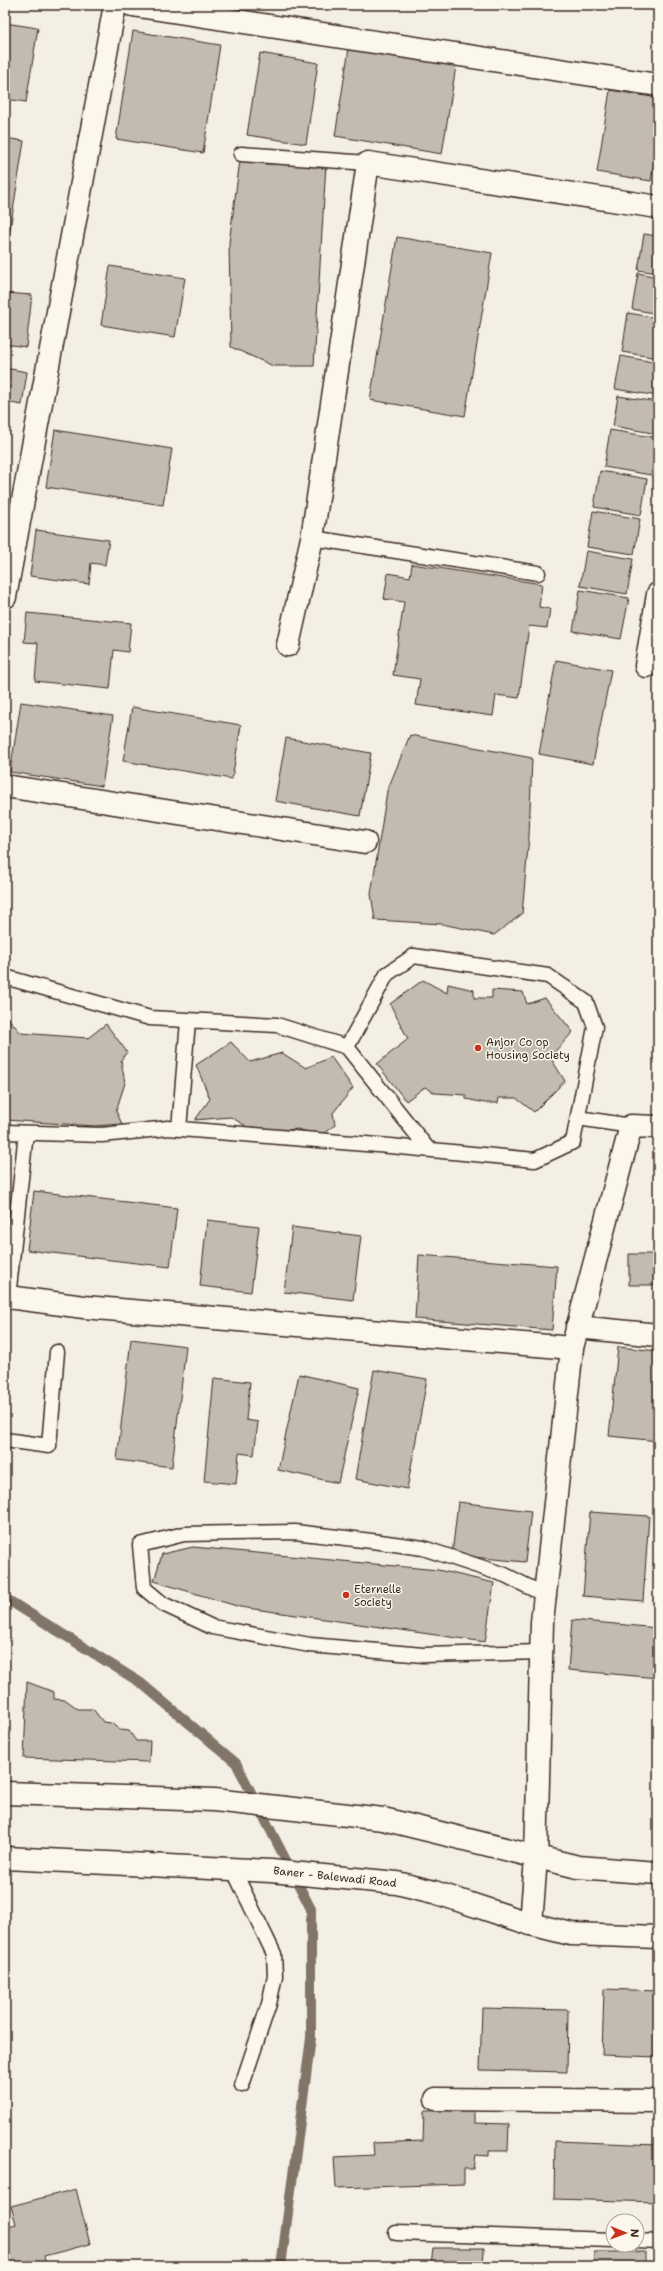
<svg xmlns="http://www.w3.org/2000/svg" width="663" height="2271" font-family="'Shantell Sans',sans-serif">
<rect width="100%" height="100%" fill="#f3efe4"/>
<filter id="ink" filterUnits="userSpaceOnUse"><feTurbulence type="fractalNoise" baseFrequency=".025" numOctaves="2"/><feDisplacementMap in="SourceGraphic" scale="8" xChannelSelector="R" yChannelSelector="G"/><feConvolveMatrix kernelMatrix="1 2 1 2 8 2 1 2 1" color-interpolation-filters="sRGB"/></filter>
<g filter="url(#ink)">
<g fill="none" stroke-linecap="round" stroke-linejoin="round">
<path stroke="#817468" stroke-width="10" d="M5 1598 141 1683 236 1763 311 1909V2038L281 2266"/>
</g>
<path fill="#c3bbb0" stroke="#3b2a1e" d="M5 23 38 28 26 102 5 99Z
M133 31 220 45 203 153 116 139Z
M349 48 456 66 442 154 335 136Z
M260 53 318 63 306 144 247 135Z
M610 90 658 98V140L651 181 597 172Z
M5 138 24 141 5 261Z
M240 160 266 164H326L314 366H273L231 347 229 243Z
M644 234 658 236V273L638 270Z
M397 237 492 253 465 416 370 400Z
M110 266 185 278 175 337 101 325Z
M638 273 658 277V314L632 309Z
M5 293 32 295 26 347 5 344Z
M628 313 658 318V358L622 352Z
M621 356 658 363V396L615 389Z
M5 368 27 372 22 405 5 402Z
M618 396 658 402V434L613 426Z
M55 430 172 449 163 505 46 487Z
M610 430 658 438 651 475 604 467Z
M600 471 647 479 641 515 594 507Z
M593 511 640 519 634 554 587 547Z
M36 530 109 540 105 565 91 563 89 584 30 576Z
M586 551 633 559 627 594 580 586Z
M412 564 542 584 539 607 550 609 547 628 529 626 519 698 496 695 493 716 416 705 420 679 393 675 404 602 384 599 388 573 410 577Z
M580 590 629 598 621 639 573 631Z
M27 613 131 623 128 652 114 650 110 689 35 681 38 643 24 642Z
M556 660 611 670 593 764 539 754Z
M21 702 113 716 102 786 10 772Z
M132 707 241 725 232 779 123 761Z
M410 735 532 758 529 836 522 914 494 935 442 924 375 920 371 894 387 791Z
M286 738 371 753 360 816 275 801Z
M423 980 447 993 448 984 474 990V998H492V990L523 992 527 1004 545 998 573 1032 550 1057 565 1081 534 1112 516 1098H499L498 1103H485L466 1099V1095L435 1093 425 1087 406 1101 377 1064 408 1039 390 1004Z
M5 1015 21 1033 88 1038 106 1024 127 1052 121 1060 125 1083 116 1111 122 1124 94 1126 5 1120Z
M231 1042 250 1062 282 1053 306 1068 331 1057 353 1088 333 1113 335 1125 320 1136 298 1129 275 1131 249 1128 231 1117 195 1120 210 1099 196 1065Z
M34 1191 177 1208 170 1267 27 1250Z
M207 1220 259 1226 251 1292 200 1286Z
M292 1227 361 1236 353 1300 284 1292Z
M629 1254H658V1285H629Z
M419 1255 557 1266 552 1330 415 1319Z
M131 1339 186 1346 172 1467 117 1460Z
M618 1347 658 1351V1441L609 1436Z
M374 1370 427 1379 407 1489 355 1479Z
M299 1374 359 1388 338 1483 278 1470Z
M214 1378 250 1382 246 1420 258 1422 254 1455 239 1453 236 1484 204 1481Z
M458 1502 531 1511 525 1562 452 1555Z
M590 1512 649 1516 643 1601 583 1596Z
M658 1513V1548L655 1542 654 1525Z
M193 1547 438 1570 494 1583 485 1642 240 1607 154 1581 162 1554Z
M572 1620 658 1628V1678L568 1670Z
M27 1682 54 1692V1699L66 1700 78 1709H93L103 1722 111 1723 120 1730 129 1731 136 1741H150L149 1762 24 1758Z
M604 1989 658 1991V2057L602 2055Z
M482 2008 568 2010 567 2072 480 2070Z
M474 2110V2123L509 2124 508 2151H489V2156L475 2155 473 2169H464V2184L336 2188 334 2157 374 2155 373 2143 423 2141 424 2111Z
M555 2141 658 2145V2202L554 2199Z
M76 2189 90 2244 44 2256 46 2266H5V2227L16 2224 11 2206Z
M433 2248H484L483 2266H431Z
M594 2252H645V2266H594Z"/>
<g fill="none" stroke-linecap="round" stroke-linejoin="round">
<defs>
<path id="service" d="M241 154 368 163
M312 538 538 573
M5 977 150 1018 277 1025 347 1047 387 974 414 956 548 976 586 1002 595 1027 573 1142 535 1160 390 1146 168 1128 102 1135 5 1132
M347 1047 428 1149
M578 1118 631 1126
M179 1129 188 1021
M5 1297H8L26 1133
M5 1440 49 1446 57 1352
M541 1652 423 1655 310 1645 212 1627 163 1604 144 1588 140 1545 184 1534 295 1532 380 1542 423 1548 505 1575 545 1595
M233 1869 274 1954 275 1976 269 2004 242 2085
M396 2233 613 2240
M637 2241 658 2242"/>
<path id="minor" d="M132 5 658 85
M5 597 115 5
M288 645 312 538 368 163 658 207
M646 666 658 594
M5 786 365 842
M8 1297 84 1307 572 1348
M577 1327 658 1335
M531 1924 536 1858 542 1622 572 1348 631 1126 658 1127
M436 2099 658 2101"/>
<path id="tertiary" d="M5 1793 214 1800 383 1819 578 1867 658 1873
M5 1858 271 1871 397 1883 434 1892 531 1924 571 1934 658 1937"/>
</defs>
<use href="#service" stroke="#3b2a1e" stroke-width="17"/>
<use href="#minor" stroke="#3b2a1e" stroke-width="25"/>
<use href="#tertiary" stroke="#3b2a1e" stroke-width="25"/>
<use href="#service" stroke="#fbf7ec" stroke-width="14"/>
<use href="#minor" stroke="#fbf7ec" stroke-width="22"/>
<use href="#tertiary" stroke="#fbf7ec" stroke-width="22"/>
</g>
</g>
<g fill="#c8321e" stroke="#fbf7ec" stroke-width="1.5">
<circle cx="478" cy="1048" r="4"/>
<circle cx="346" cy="1595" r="4"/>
</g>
<g text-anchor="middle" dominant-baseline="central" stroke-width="3" stroke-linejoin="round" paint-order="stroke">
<g font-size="11" fill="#3b2a1e" stroke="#fbf7ec" text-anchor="start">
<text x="486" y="1042">Anjor Co op<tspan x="486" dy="13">Housing Society</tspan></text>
<text x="354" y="1589">Eternelle<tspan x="354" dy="13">Society</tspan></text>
</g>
<g font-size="11" fill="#3b2a1e" stroke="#fbf7ec">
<text transform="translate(335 1877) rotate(6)">Baner - Balewadi Road</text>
</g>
</g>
<rect width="663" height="2271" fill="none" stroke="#fbf7ec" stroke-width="20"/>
<rect x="10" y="10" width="643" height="2251" fill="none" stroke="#3b2a1e" stroke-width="1.5" filter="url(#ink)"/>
<g transform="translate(625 2233) rotate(91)"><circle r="19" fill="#fbf7ec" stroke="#aea59a"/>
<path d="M0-3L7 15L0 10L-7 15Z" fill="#c8321e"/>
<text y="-6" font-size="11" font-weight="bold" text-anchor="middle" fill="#3b2a1e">N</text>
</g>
</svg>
